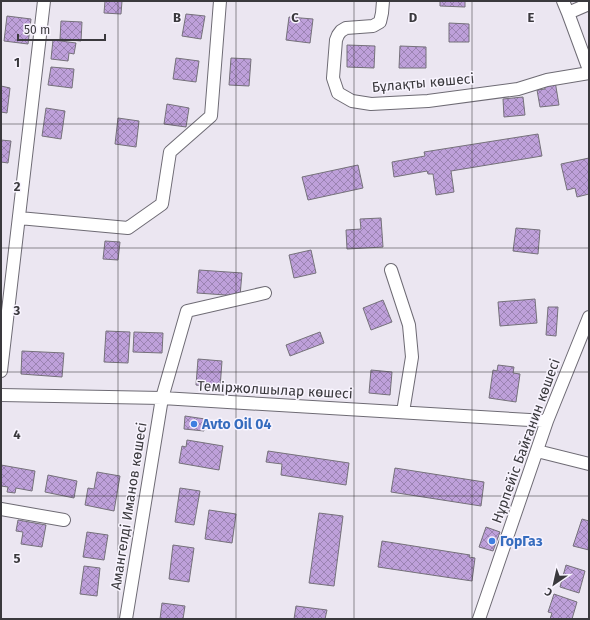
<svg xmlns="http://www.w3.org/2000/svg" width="590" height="620" font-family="'Fira Sans',sans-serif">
<defs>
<pattern id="building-cross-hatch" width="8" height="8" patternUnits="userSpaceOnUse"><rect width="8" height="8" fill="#bea0da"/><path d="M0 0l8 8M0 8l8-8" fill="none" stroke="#9b83b2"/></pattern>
</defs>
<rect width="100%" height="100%" fill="#ebe6f1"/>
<path fill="url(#building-cross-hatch)" stroke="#75717a" d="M105 1H122L121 14 104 13Z
M440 1H465V7L440 6Z
M186 14 205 16 201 39 182 36Z
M7 16 31 19 28 44 4 41Z
M289 17 313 19 310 43 286 40Z
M61 21 82 22 81 41 60 39Z
M449 23 469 24V42H449Z
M53 40 76 43 74 54 69 53 68 61 51 59Z
M347 45 375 46 374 68 347 67Z
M400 46 426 47V68H399Z
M176 58 199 61 196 82 173 79Z
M231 58 251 59 249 86 229 85Z
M51 67 74 69 72 88 48 85Z
M555 81 559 105 540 107 537 90 545 89 544 82Z
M1 86 10 88 7 113 1 112Z
M523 97 525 115 504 117 503 99Z
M167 104 189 108 186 127 164 124Z
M46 108 65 111 61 139 42 136Z
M118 118 139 121 136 147 115 144Z
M538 134 542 156 451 171 454 192 436 195 433 174H428L427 171 394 177 392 162 425 156 424 152Z
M1 140 11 141 8 163 1 162Z
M589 158V194L577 197 575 188 567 190 561 164Z
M358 165 363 188 308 200 302 177Z
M381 218 383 247 347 249 346 230 361 229 360 219Z
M516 228 540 230 538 254 513 251Z
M105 241 120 242 118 260 103 259Z
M311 250 316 273 294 278 289 255Z
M199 270 242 273 240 296 197 293Z
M535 299 537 323 500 326 498 302Z
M383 300 392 322 371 330 363 308Z
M548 307H558L556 336 546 335Z
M106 331 130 332 128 363 104 362Z
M134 332 163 333 162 353 133 352Z
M320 332 324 343 290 356 286 345Z
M22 351 64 353 62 377 21 374Z
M198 359 222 361 220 388 196 385Z
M498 365 514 367 513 373 520 374 516 402 489 398 493 370 497 371Z
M371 370 392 372 390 395 369 393Z
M185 416 205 419 204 431 184 429Z
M187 440 223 446 219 470 179 463 182 446 186 447Z
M268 451 349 463 346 485 281 475 282 464 266 462Z
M1 465 35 471 32 491 16 488 15 493 7 492 8 487 1 486Z
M395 468 484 482 481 506 391 492Z
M97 472 120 476 114 511 85 505 88 488 94 489Z
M48 475 77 481 74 498 45 492Z
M180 488 200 491 194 525 175 522Z
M209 510 236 514 232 543 205 539Z
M319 513 343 516 334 586 309 583Z
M582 519 589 521V550L573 546Z
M18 520 46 525 42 547 21 544 23 532 16 531Z
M486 527 500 532 493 551 479 547Z
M87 532 108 535 104 560 83 557Z
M382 541 470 555 469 557 475 558 472 581 378 567Z
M173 545 194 548 189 582 169 579Z
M566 565 585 571 579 593 560 587Z
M84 566 100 568 97 596 80 594Z
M554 594 577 602 572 619H550L552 613 548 612Z
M162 603 185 606 183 619H160Z
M296 606 327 610 325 619H294Z"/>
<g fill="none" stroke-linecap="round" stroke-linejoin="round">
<defs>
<path id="minor" d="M383 1 382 13 380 22 373 26 346 28 341 31 338 35 336 40 333 78 338 93 352 101 371 104 428 101 518 89 547 80 589 73
M563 1 568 13
M589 4 568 13 589 70
M19 218 128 228 162 204 170 152 211 116 220 1
M391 270 409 325 412 357 403 412
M1 371 44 1
M1 395 162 398 547 421
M537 451 589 464
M1 509 64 520
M126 619 162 398 187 311 265 293
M479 619 547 421 589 317"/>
</defs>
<use href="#minor" stroke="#6e6b74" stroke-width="14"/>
<use href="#minor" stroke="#fff" stroke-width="12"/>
</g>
<path fill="none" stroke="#3a393d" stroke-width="1" stroke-opacity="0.55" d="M118 1V619M236 1V619M354 1V619M472 1V619M1 124H589M1 248H589M1 372H589M1 496H589"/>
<g fill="#3f7fe0" stroke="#f8f4fe" stroke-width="1.5">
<circle cx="194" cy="424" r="4"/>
<circle cx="492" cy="541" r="4"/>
</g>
<g text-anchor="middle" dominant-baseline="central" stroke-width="3" stroke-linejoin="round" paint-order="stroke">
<g font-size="14" fill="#3a393d" stroke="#f8f4fe">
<text transform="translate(423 83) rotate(-5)">Бұлақты көшесі</text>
<text transform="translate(275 390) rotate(3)">Теміржолшылар көшесі</text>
<text transform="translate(526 441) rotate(-70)">Нұрпейіс Байғанин көшесі</text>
<text transform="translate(129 506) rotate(-81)">Амангелді Иманов көшесі</text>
</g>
<g font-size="14" font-weight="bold" fill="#366cbe" stroke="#f8f4fe" text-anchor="start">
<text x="202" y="424">Avto Oil 04</text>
<text x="500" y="541">ГорГаз</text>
</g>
</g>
<g font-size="13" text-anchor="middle" font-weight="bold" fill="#3a393d" stroke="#f8f4fe" stroke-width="3" stroke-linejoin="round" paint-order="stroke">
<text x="177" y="22">B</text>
<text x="295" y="22">C</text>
<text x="413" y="22">D</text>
<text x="531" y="22">E</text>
<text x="17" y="67">1</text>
<text x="17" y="191">2</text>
<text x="17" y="315">3</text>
<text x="17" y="439">4</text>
<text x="17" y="563">5</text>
</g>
<rect width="590" height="620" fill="none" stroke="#3a393d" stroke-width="4"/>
<g transform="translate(554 584) rotate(214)" stroke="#f8f4fe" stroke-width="3" paint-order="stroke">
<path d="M0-3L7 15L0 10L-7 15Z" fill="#3a393d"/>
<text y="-6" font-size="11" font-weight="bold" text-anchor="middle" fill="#3a393d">С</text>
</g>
<path d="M18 34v6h87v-6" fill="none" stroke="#3a393d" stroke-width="2"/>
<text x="24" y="34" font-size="12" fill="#3a393d" stroke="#f8f4fe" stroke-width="3" paint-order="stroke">50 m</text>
</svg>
